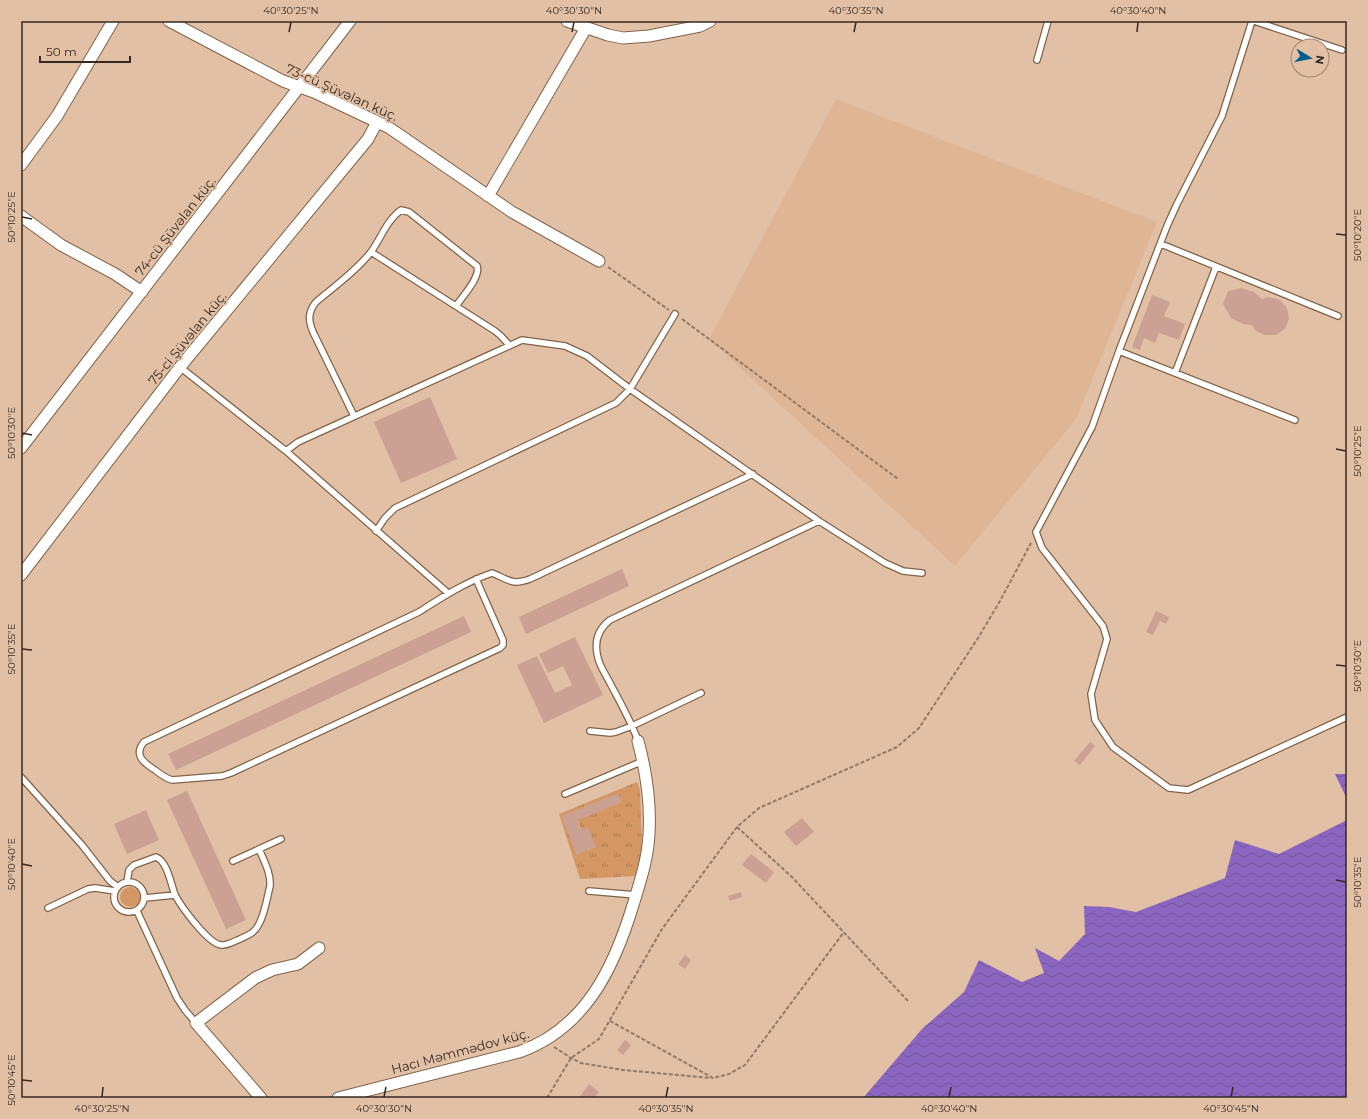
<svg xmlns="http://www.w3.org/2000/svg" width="1368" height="1119" font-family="Montserrat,sans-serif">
<defs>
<pattern id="park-tufts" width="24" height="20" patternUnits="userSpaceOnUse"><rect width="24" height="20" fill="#d49763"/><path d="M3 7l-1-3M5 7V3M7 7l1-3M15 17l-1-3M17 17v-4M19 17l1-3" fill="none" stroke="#ad7b51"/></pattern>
<pattern id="water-waves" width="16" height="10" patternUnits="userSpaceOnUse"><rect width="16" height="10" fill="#8b66c0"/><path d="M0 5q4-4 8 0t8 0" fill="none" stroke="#72549b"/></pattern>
</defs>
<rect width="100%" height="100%" fill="#e2c0a5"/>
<path fill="#deb696" d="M836 99 1157 222 1076 419 955 566 709 339Z"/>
<path fill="#d49763" d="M120 897a10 10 0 1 1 20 0a10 10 0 1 1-20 0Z"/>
<path fill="url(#park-tufts)" d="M637 782 640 790 642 850 635 876 580 879 559 814Z"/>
<path fill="url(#water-waves)" d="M1335 774H1347V799Z
M1347 820V1098H863L922 1029 964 992 979 960 1022 982 1044 973 1035 948 1059 961 1085 934 1084 906 1109 907 1136 912 1225 878 1235 840 1279 854Z"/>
<path fill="#caa192" d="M1241 288 1254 292 1262 299 1269 297 1280 300 1287 308 1289 319 1285 329 1276 335H1265L1256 331 1252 325 1243 324 1231 318 1223 304 1228 291Z
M1152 295 1170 302 1164 316 1185 324 1179 340 1159 333 1155 343 1144 338 1140 350 1132 347Z
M430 397 457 459 401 483 374 422Z
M622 569 629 586 526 634 519 617Z
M1156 611 1169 617 1166 624 1160 621 1153 635 1146 632Z
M464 616 471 632 176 770 168 754Z
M575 637 603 695 544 723 517 665 537 656 555 693 572 685 563 666 548 673 539 654Z
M1090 742 1095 746 1080 765 1074 761Z
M187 791 246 920 226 929 167 800Z
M618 793 622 802 578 820 582 830 588 827 596 847 577 855 561 816Z
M146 810 159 840 127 854 114 824Z
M802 818 814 832 796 846 784 832Z
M751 854 774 872 766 883 742 865Z
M741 892 742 897 730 901 728 896Z
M685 955 691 960 685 969 678 964Z
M625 1040 631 1045 623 1055 617 1050Z
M589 1084 599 1092 594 1098H579Z"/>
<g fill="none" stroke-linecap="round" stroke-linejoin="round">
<defs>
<path id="lane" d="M1252 21 1222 116 1177 204 1167 226 1119 351 1092 427 1036 532 1042 548 1103 626 1107 639 1091 694 1095 720 1113 747 1169 788 1188 790 1347 717
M1254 21 1342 50
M1037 60 1048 21
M1161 244 1338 316
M371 252 495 331 501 336 509 345
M1119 351 1295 420
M180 367 286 451 448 593
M1175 373 1216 267
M354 416 313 332C308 320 308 312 316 302 335 286 356 271 371 252 381 238 387 220 401 210L409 212 477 266C481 277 462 297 456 306
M286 451 298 442 522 340 565 346 587 356 630 389 819 521 885 563 903 571 922 573
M376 531 385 518 395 508 616 403 630 389 675 314
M476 579 503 640V645L500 648 231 773 222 776 172 780C165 778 160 774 155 770 144 763 133 755 144 742L419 612C442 597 466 582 492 573 508 579 511 586 530 579L753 474
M590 731 610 733 616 732 632 726 701 693
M638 741C631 721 620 702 610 683 606 675 600 667 598 658 594 643 597 630 610 620L819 521
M21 777 82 845 110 881 118 887
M565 794 643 761
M233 861 281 839
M114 897a15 15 0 1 1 30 0a15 15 0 1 1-30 0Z
M127 882 129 870 134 865 156 857C167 861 171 884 175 895
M589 891 636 895
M145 898 175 895C181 906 210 947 223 945 228 945 235 941 240 939 248 935 255 933 259 924 265 913 267 898 270 886 271 873 264 861 259 849
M48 908 88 889 95 888 115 891
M137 911 177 998 185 1010 196 1023"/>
<path id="street" d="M169 21 283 81 314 92 388 127 512 212 599 261
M567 21 608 35 623 38 649 36 700 26 710 21
M21 165 57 116 113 21
M488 196 586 28
M21 216 61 245 115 274 142 292
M21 448 350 21
M21 575 180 367 368 139 377 122
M261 1098 196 1023 255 978 272 970 298 964 319 948
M338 1098 519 1052C585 1029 614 968 633 905 640 882 648 858 649 834 651 803 646 771 638 741"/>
</defs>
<use href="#lane" stroke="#816349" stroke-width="8"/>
<use href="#street" stroke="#816349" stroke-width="13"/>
<path stroke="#937a67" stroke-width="2" stroke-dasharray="4 2" stroke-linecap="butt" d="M608 267 669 310
M682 319 898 479
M737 827 792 877 908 1001
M610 1021 713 1078 729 1074 745 1065 844 932
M554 1047 571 1058 581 1063 623 1070 711 1078
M547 1098 571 1058 599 1039 662 929 737 827 759 808 897 747 919 728 978 638 1000 601 1031 543"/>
<use href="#lane" stroke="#fff" stroke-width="5.5"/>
<use href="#street" stroke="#fff" stroke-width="11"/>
</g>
<path fill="none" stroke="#36291f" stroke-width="1.5" d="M289 32 291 22M572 32 574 22M854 32 856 22M1137 32 1138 22M22 217 32 219M1336 234 1346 235M22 433 32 435M1336 449 1346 451M22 649 32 650M1336 665 1346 666M22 864 32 866M1336 880 1346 882M22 1080 32 1081M102 1097 103 1087M384 1097 386 1087M666 1097 668 1087M949 1097 951 1087M1231 1097 1233 1087"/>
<g text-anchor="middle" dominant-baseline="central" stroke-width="4" stroke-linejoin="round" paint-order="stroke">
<g font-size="13" fill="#36291f" stroke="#e2c0a5">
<text transform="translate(342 92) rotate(24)">73-cü Şüvəlan küç.</text>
<text transform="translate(175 226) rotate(-52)">74-cü Şüvəlan küç.</text>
<text transform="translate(187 338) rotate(-51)">75-ci Şüvəlan küç.</text>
<text transform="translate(460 1051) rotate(-15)">Hacı Məmmədov küç.</text>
</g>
</g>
<rect width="1368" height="1119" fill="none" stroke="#e2c0a5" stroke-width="44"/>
<g transform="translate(1310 58) rotate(100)"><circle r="19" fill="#e2c0a5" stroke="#9d846f"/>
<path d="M0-3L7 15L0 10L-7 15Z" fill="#005d8e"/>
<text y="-6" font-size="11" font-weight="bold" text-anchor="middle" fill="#36291f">N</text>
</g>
<path d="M40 56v6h90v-6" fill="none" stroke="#36291f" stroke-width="2"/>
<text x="46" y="56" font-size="12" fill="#36291f" stroke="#e2c0a5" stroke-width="3" paint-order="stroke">50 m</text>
<rect x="22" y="22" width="1324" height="1075" fill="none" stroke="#36291f" stroke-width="1.5"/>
<g font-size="10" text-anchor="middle" fill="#36291f">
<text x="291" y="14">40°30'25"N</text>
<text x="574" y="14">40°30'30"N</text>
<text x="856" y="14">40°30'35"N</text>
<text x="1138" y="14">40°30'40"N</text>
<text transform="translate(11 217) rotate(-90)" y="4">50°10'25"E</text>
<text transform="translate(1357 235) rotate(-90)" y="4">50°10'20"E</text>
<text transform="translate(11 433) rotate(-90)" y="4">50°10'30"E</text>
<text transform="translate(1357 451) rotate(-90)" y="4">50°10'25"E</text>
<text transform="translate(11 649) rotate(-90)" y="4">50°10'35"E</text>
<text transform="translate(1357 666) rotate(-90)" y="4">50°10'30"E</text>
<text transform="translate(11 864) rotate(-90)" y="4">50°10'40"E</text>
<text transform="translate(1357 882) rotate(-90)" y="4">50°10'35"E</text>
<text transform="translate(11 1080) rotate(-90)" y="4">50°10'45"E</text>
<text x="102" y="1112">40°30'25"N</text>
<text x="384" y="1112">40°30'30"N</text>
<text x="666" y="1112">40°30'35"N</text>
<text x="949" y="1112">40°30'40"N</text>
<text x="1231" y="1112">40°30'45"N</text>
</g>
</svg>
